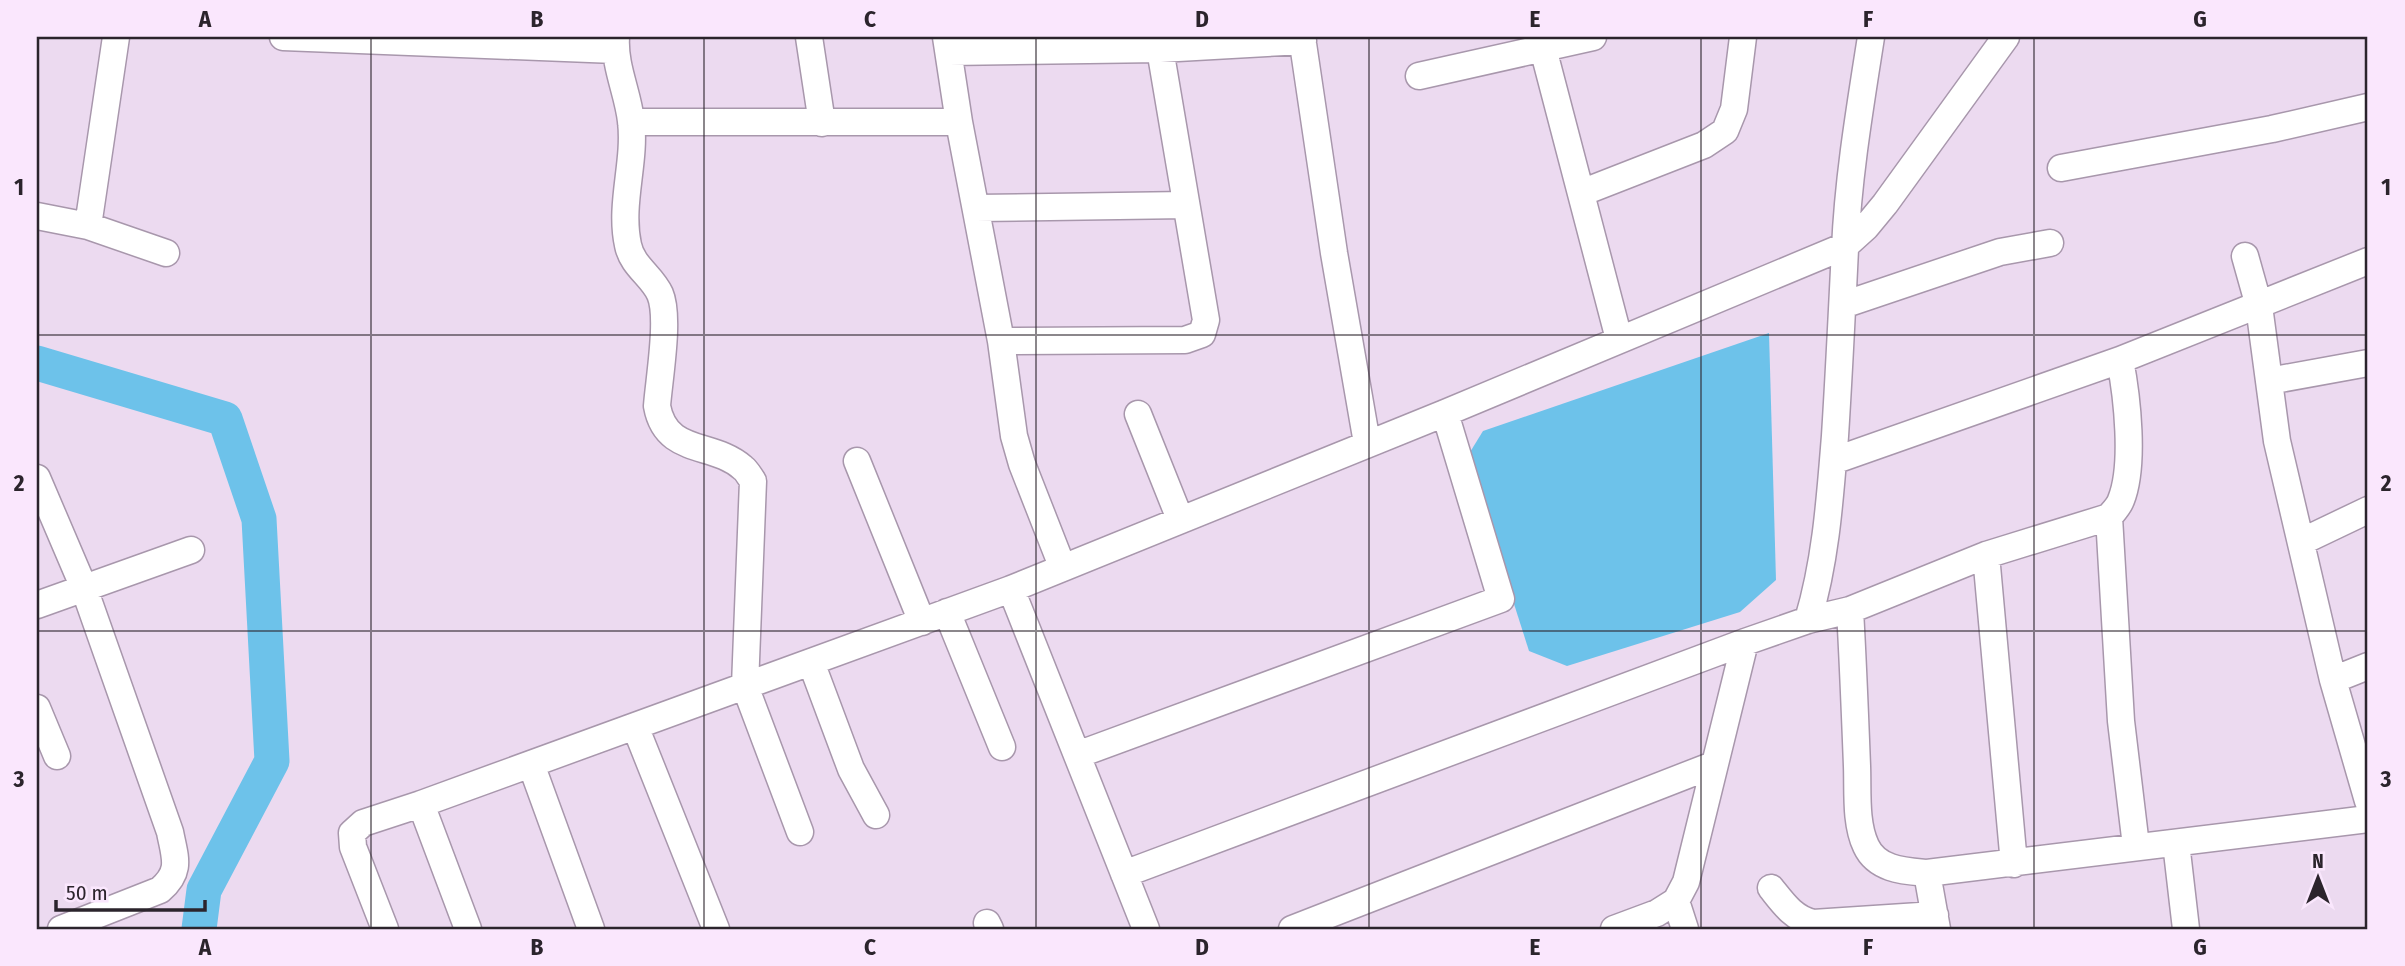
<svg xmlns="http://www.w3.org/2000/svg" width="2405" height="966" font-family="'Fira Sans Condensed',sans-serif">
<rect width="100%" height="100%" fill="#ecdaf0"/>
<path fill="#6dc2ea" d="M1769 333 1776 580 1740 612 1567 666 1529 651 1467 457 1483 431Z"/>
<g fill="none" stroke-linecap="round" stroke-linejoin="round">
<path stroke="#6dc2ea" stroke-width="35" d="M37 363 225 419 259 519 272 761 204 890 199 929"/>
<defs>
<path id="minor" d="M283 37 615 50
M616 37C614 66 628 93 631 121 636 162 619 204 628 245 632 266 652 276 660 294 670 317 659 379 657 406 666 456 713 441 743 468 747 471 750 477 753 481L745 686 800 832
M809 37 822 123
M946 37 959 122 1001 341 1014 436 1022 464 1062 566
M1302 37 1334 253 1367 443
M1540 37 1619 339
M949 52 1160 49 1303 41
M1419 76 1593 37
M631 122H959
M2061 168 2272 129 2368 107
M1581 193 1704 145 1725 131 1734 109 1743 37
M976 208 1186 205
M37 216 88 226 166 253
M88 226 116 37
M2245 256 2259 306 2277 441 2333 680 2368 801
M1843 305 2000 252 2050 243
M1001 341 1185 340 1202 334 1206 320 1160 49
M2269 381 2368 363
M1138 414 1180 519
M857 461 922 622
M1833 461 2120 360
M37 478 84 588 170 832C175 858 182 871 160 890L61 929
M2109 517 2121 721 2136 846
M2301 542 2368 510
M1986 555 2014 864
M37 605 191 550
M1850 610C1853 662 1855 714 1857 766 1858 791 1855 823 1866 846 1877 870 1905 871 1927 873
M947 612 1002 747
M1808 620C1826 560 1830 498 1835 436 1839 373 1842 311 1845 249 1848 178 1860 107 1871 37
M811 662 851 769 876 815
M2333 680 2368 666
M37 708 57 756
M635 726 716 929
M1077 755 1501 599 1445 413
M531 764 591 929
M421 804 468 929
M2176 843 2186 929
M1124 874 1745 642 1808 620 1850 610 1986 555 2109 517C2113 512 2119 506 2121 500 2135 465 2127 396 2120 360L2368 261
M1771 888C1783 903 1793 918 1813 923L1935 915
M1676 901 1685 929
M987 923 990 929
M385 929 353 847 352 833 363 823 421 804 1011 589
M1146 929 1011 589 1445 413 1845 246 1866 227 1885 204 2006 37
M1292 929 1713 765
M1614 929 1657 913 1676 901 1686 882 1745 642
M1937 929 1927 873 2368 819"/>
</defs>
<use href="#minor" stroke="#a897ac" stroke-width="29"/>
<use href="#minor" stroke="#fff" stroke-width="26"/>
</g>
<path fill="none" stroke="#2b242c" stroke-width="2" stroke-opacity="0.55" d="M371 37V929M704 37V929M1036 37V929M1369 37V929M1701 37V929M2034 37V929M37 335H2368M37 631H2368"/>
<rect width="2405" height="966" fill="none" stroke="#fae7fd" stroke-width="77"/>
<g transform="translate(2318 878)" stroke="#fae7fd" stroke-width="5" paint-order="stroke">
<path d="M0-5L12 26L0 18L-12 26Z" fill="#2b242c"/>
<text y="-10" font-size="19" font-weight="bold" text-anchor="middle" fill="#2b242c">N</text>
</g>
<path d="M56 900v10h149v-10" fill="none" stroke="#2b242c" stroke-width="3.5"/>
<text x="66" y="900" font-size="21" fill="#2b242c" stroke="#fae7fd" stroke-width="5" paint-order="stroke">50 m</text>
<rect x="38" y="38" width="2328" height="890" fill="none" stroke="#2b242c" stroke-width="2.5"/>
<g font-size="23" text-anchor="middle" font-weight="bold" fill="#2b242c">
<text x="205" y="27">A</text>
<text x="537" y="27">B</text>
<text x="870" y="27">C</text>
<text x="1202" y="27">D</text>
<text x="1535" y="27">E</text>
<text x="1868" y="27">F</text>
<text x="2200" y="27">G</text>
<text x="19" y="195">1</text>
<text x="2386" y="195">1</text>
<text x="19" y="491">2</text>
<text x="2386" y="491">2</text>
<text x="19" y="787">3</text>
<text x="2386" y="787">3</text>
<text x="205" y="955">A</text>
<text x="537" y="955">B</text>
<text x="870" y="955">C</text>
<text x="1202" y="955">D</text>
<text x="1535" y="955">E</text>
<text x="1868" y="955">F</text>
<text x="2200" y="955">G</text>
</g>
</svg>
